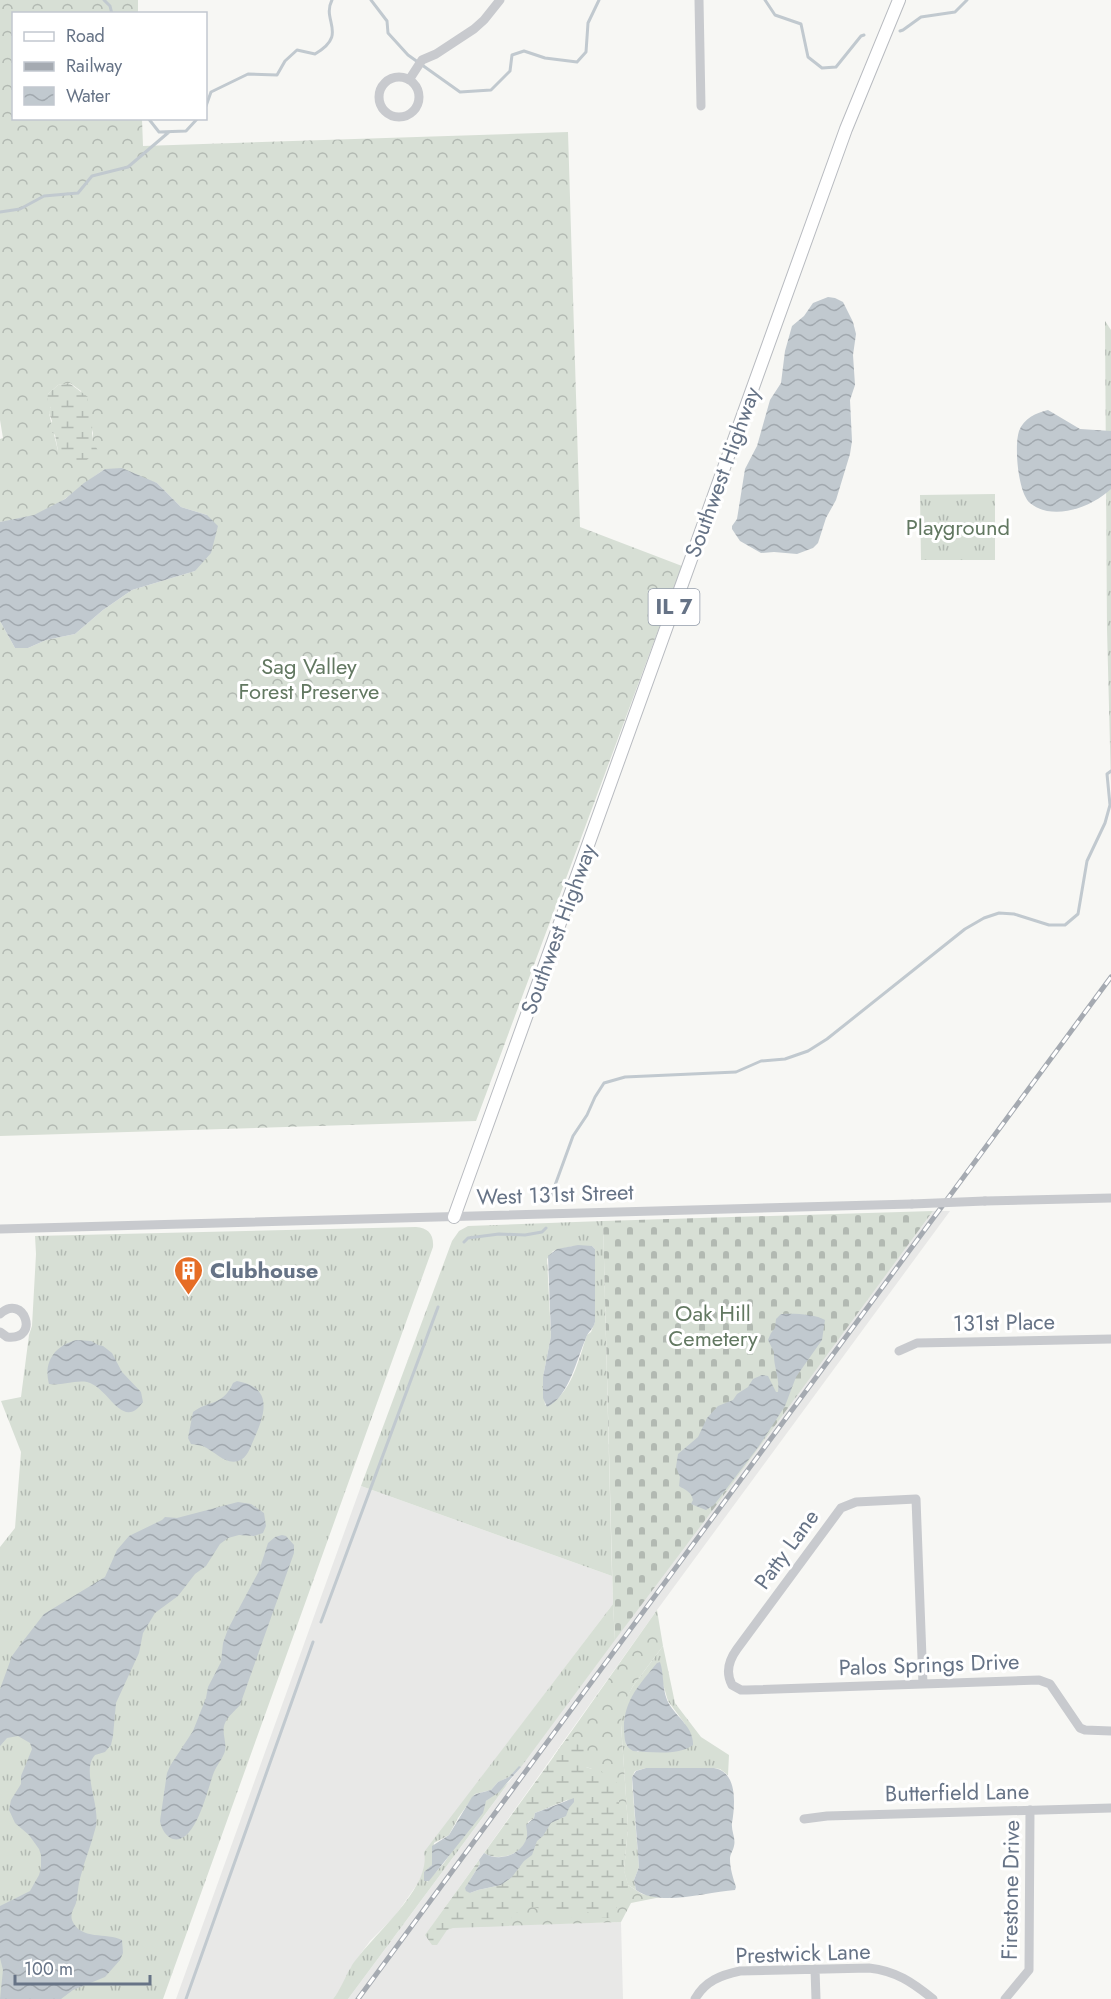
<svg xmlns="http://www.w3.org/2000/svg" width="1111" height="1999" font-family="Jost,sans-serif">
<defs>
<pattern id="grass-tufts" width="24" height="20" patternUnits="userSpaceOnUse" patternTransform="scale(1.5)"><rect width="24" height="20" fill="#d7dfd5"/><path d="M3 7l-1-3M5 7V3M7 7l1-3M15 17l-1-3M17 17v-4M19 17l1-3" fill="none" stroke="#b2b9b2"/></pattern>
<pattern id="forest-crowns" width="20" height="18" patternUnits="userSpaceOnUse" patternTransform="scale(1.5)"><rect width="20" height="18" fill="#d7dfd5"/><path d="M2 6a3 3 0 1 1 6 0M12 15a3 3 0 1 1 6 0" fill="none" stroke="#b2b9b2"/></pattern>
<pattern id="wetland-marsh" width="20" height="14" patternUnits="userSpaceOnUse" patternTransform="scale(1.5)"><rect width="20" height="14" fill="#d7dfd5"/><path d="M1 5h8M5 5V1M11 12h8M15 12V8" fill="none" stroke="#b2b9b2"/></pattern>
<pattern id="cemetery-stones" width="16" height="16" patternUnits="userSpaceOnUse" patternTransform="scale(1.5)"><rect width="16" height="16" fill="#d7dfd5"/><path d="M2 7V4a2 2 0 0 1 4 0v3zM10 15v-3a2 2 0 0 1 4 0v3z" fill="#b2b9b2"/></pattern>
<pattern id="water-waves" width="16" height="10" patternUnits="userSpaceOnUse" patternTransform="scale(1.5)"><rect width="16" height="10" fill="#c1c9cf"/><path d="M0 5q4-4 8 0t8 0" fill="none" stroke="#a1a8ae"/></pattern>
</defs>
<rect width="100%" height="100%" fill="#f7f7f4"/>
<path fill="#e8e8e7" d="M933 1211H950L657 1610 431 1927 621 1922 623 1999H348Z
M361 1486 612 1576 613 1604 425 1852 427 1863 418 1883 395 1916 370 1941 351 1967 342 1987 333 1999H176Z"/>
<path fill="url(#grass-tufts)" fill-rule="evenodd" d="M1105 321 1111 330V784L1107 629Z
M995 494V560H921L920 495Z
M603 1221 612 1576 361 1486 452 1241 459 1231 468 1226ZM573 1246H592L595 1249V1322L591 1332 587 1335C580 1355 574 1383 558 1398 555 1401 549 1403 545 1405L543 1377 551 1336 547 1259 553 1251Z
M416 1227C428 1228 434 1234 433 1247L163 1999H0V1547L15 1528 21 1452 1 1401 21 1397 29 1335 32 1326 36 1254 35 1236Z
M613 1604 615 1640 521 1767 518 1768 509 1777 498 1782 491 1790 475 1794 458 1818 449 1835 434 1843 432 1865C426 1872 423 1873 427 1882L444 1863 486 1801 509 1782 348 1999H333C341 1989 345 1977 351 1967 370 1937 432 1889 424 1852Z
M663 1646 675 1703 701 1737 729 1755 728 1775 720 1769 714 1768H646L635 1771 632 1777V1782L639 1867 634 1880 636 1890 628 1885 624 1871 628 1826 621 1724V1707L633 1686ZM663 1684 668 1701 685 1724 638 1752 626 1745 624 1722Z"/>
<path fill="url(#forest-crowns)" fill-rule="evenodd" d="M0 0H138V13L14 14V118L142 119 143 146 568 132 580 527 682 566 476 1121 0 1136V621L15 648H28L46 640 75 634 103 610 132 590 195 571 207 515 181 507 157 483 105 469C82 484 60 507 33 516 23 519 11 520 0 522V439L3 438 0 420ZM70 383 81 391 93 433 92 440 58 451 49 413 51 409 48 394 58 385Z
M657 1610 663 1646 633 1686 622 1707 621 1724 628 1826 624 1871 628 1885 642 1894 661 1897 631 1903 621 1922 468 1927 592 1769 554 1756Z"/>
<path fill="url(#wetland-marsh)" d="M69 383 88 397 86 406C96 416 90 431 93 442 94 445 97 448 98 451L78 467 58 451 55 435 49 429 52 421 49 413 51 408 47 402 48 394 58 385Z
M570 1734 576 1743 584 1748 586 1767 592 1769H599L609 1778 615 1780 619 1787V1809L628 1826 624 1860V1871L628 1885 627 1896C618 1903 616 1910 609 1918 597 1919 589 1911 577 1908L571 1918 562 1919 550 1911 524 1905 518 1912 512 1915 509 1926 453 1928 447 1930 437 1945H432L425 1935 479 1860 480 1864 467 1885 470 1893 478 1890 501 1885 520 1867 551 1822 569 1808 572 1798 535 1813 534 1818 528 1822C528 1828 529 1836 526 1841 518 1857 497 1861 484 1853Z"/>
<path fill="url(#cemetery-stones)" d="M933 1211 715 1507 615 1640 613 1604 603 1221Z"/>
<path fill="url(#water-waves)" d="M828 297 835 298 843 302 853 322 856 334 853 355 855 385 850 400 852 441 850 454 836 500 826 518 818 543 813 548 797 554 774 552 761 553 740 541 732 529V526L737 519 745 469 757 446 770 400 781 383 785 351 792 326 804 316 813 303Z
M1048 410 1080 429 1111 431V489C1092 507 1053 522 1030 503 1018 493 1014 446 1019 431 1024 418 1036 413 1048 410Z
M122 468 157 483 181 507 207 515 218 526 211 553 195 571 132 590 103 610 75 634 46 640 28 648H15L0 621V522L34 515 65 499 84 483 105 469Z
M578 1245 592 1246 595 1249V1322C593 1330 588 1331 586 1338 577 1358 569 1397 547 1407L543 1398V1377L551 1336 548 1256 557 1249Z
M781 1314C792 1313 816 1314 825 1320L822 1340 796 1377 785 1406 759 1446 714 1505 706 1510 691 1504 693 1500C691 1491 685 1490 679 1486L680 1477 676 1467 678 1454 698 1437 707 1418 718 1406 733 1400 737 1394 748 1387 753 1379 762 1375 768 1376 776 1392H778C780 1378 773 1366 774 1352L768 1340 771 1333 775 1328 776 1319Z
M77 1340 91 1341 98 1345 103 1346 112 1353 122 1372 141 1392 143 1402C122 1432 109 1387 87 1382 74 1380 61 1386 49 1384 43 1362 55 1345 77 1340Z
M237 1381C274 1388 265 1414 254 1439 251 1446 247 1459 238 1461 226 1465 215 1452 205 1447 201 1445 196 1445 191 1444L188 1438 193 1412C209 1400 223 1406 233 1383Z
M238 1502 251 1504 264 1513 266 1526 263 1533 254 1536 239 1535 228 1538 220 1544 206 1566 195 1574 178 1596 155 1613 143 1633 139 1653 116 1703 113 1736 111 1745 105 1752 95 1755C81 1770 100 1804 96 1826 92 1843 85 1859 81 1875 78 1884 78 1894 76 1903 74 1909 70 1913 72 1920 80 1941 107 1932 122 1940L123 1953 120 1960 105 1977 73 1990 61 1999H0L3 1970 0 1958V1906L30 1891 39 1875 41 1868V1855L39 1849 29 1835 15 1823 9 1810 11 1800 21 1784V1776L32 1749 30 1743 18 1736 7 1738 0 1746V1689L12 1656 20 1645 44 1614 105 1577 117 1550 129 1536 162 1520 165 1517 177 1518Z
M282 1535 286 1536 294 1545V1553L240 1705C235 1711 228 1716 225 1723 221 1732 227 1742 225 1751 223 1758 217 1765 214 1772 208 1787 196 1845 173 1839 166 1837 161 1828 160 1821L167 1773 170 1766 193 1731 206 1698 208 1687 221 1662 223 1643 228 1629 259 1571 268 1543 275 1537Z
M660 1662C664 1673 662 1687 667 1700 674 1716 694 1726 693 1745 679 1756 650 1752 633 1751 624 1746 625 1740 624 1730 623 1701 640 1684 657 1663Z
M519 1766 521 1767 499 1792 486 1801 483 1813 429 1881H424V1872L432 1865V1846L449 1835 472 1797 476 1794 491 1790 498 1782 509 1777Z
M646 1768H714C738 1772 735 1805 732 1823 731 1831 736 1838 734 1846 733 1851 730 1854 730 1859 730 1868 733 1878 736 1887L735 1890C707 1892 659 1907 636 1890L634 1880 639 1867 632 1777 636 1771Z
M574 1798V1802L569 1808 566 1816 551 1823 543 1836 537 1841 532 1855 524 1861 512 1877 501 1885 478 1890 470 1893 466 1891 465 1888 480 1864 479 1860 484 1853C498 1862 519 1856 526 1840 528 1835 527 1831 526 1825L534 1818 535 1813Z"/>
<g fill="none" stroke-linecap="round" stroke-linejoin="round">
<path stroke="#c1c9cf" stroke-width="3" d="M104 0 110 6 112 14
M371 0 387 21 388 33 408 55 460 92 491 90 510 71 512 55 524 51 545 58 577 62 586 52 588 23 599 0
M765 0 775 15 801 24 808 57 822 68 836 67 861 36 864 35
M900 31 903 30 921 17 955 12 967 0
M206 106 211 92 248 74 277 75 285 61 297 50 315 54C349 34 321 21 332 0
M148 118 159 132 186 131 198 118
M0 212 20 209 44 196 78 193 92 176 128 167 169 132
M550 1199 573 1136 587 1115 595 1097 604 1083 625 1077 736 1072 761 1061 785 1059 808 1051 827 1039 965 929 984 918 999 913 1014 914 1049 925H1065L1078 914 1087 861 1105 823 1110 805 1107 774 1111 771
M464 1242 468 1238 499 1234 525 1235 542 1232 546 1228
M321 1622 438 1307
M186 1999 313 1642"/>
<defs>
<path id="major" d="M454 1217 846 129 899 0"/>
</defs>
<use href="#major" stroke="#b8bbc0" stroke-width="14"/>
<path stroke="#c8cace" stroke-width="9" d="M699 0 701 106
M379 97a20 20 0 1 1 40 0a20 20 0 1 1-40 0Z
M409 80 422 60 436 54 474 29 484 20 500 0
M985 1201 1111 1198
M0 1229 912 1204
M0 1314C24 1292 41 1341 7 1337L0 1332
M899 1351 917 1343 1111 1339
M923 1684 916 1499 856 1502 841 1508 737 1649C729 1660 725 1672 732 1685L741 1690H747L1039 1680 1050 1684 1080 1728 1085 1730 1111 1731
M804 1819 827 1816 1111 1808
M815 1969 816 1999
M695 1999C705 1981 721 1975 740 1971L869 1968C896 1971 912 1982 933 1999
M1005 1999 1029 1970 1030 1810"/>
<use href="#major" stroke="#fff" stroke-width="12"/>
<defs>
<path id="rail" d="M358 1999 1111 977"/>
</defs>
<use href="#rail" stroke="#a5aab1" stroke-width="5"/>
<use href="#rail" stroke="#fff" stroke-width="3" stroke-dasharray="9" stroke-linecap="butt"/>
<path stroke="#c8cace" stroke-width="9" d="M912 1204 985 1201"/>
</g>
<defs>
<symbol id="building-pin" viewBox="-11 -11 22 30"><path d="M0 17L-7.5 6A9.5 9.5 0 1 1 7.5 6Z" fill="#e66d26" stroke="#fff"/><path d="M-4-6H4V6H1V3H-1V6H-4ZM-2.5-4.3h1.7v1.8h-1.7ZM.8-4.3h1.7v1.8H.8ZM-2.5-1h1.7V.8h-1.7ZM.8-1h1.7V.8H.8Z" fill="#fff"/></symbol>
</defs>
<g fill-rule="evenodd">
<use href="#building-pin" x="172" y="1254" width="33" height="45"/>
</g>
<g text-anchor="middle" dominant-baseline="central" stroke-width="6" stroke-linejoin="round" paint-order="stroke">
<rect fill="#fff" stroke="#949daa" stroke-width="1.5" x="648.5" y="589" width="51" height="36" rx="4.5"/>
<g font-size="21" font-weight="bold" fill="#667386">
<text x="674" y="607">IL 7</text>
</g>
<g font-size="22" fill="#667386" stroke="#fff">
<text transform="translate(722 472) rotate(-70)">Southwest Highway</text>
<text transform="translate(558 929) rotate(-70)">Southwest Highway</text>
<text transform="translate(555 1194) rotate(-2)">West 131st Street</text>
<text transform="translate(1004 1322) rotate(-1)">131st Place</text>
<text transform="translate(786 1549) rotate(-54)">Patty Lane</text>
<text transform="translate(929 1664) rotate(-2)">Palos Springs Drive</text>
<text transform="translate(957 1792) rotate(-1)">Butterfield Lane</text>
<text transform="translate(1010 1890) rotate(-89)">Firestone Drive</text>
<text transform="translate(803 1953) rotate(-2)">Prestwick Lane</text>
</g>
<g font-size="22" fill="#627861" stroke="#fff">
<text x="958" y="527">Playground</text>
<text x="309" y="666">Sag Valley<tspan x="309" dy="25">Forest Preserve</tspan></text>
<text x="713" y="1313">Oak Hill<tspan x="713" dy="25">Cemetery</tspan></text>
</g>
<g font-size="22" font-weight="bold" fill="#667386" stroke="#fff" text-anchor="start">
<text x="210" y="1270">Clubhouse</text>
</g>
</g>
<rect x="12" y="12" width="195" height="108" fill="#ffffff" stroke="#c2c7cf" stroke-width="1.5"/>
<rect x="24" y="32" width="30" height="9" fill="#ffffff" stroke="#c2c7cf" stroke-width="1.5"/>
<text x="66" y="42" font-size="18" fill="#667386">Road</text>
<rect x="24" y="62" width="30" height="9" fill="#a5aab1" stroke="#c2c7cf" stroke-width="1.5"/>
<text x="66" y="72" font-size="18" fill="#667386">Railway</text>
<rect x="24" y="87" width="30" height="18" fill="url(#water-waves)" stroke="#c2c7cf" stroke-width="1.5"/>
<text x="66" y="102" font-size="18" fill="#667386">Water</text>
<path d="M15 1975v9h135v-9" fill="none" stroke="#667386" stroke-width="3"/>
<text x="24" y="1975" font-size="18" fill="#667386" stroke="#ffffff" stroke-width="4.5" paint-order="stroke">100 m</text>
</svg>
